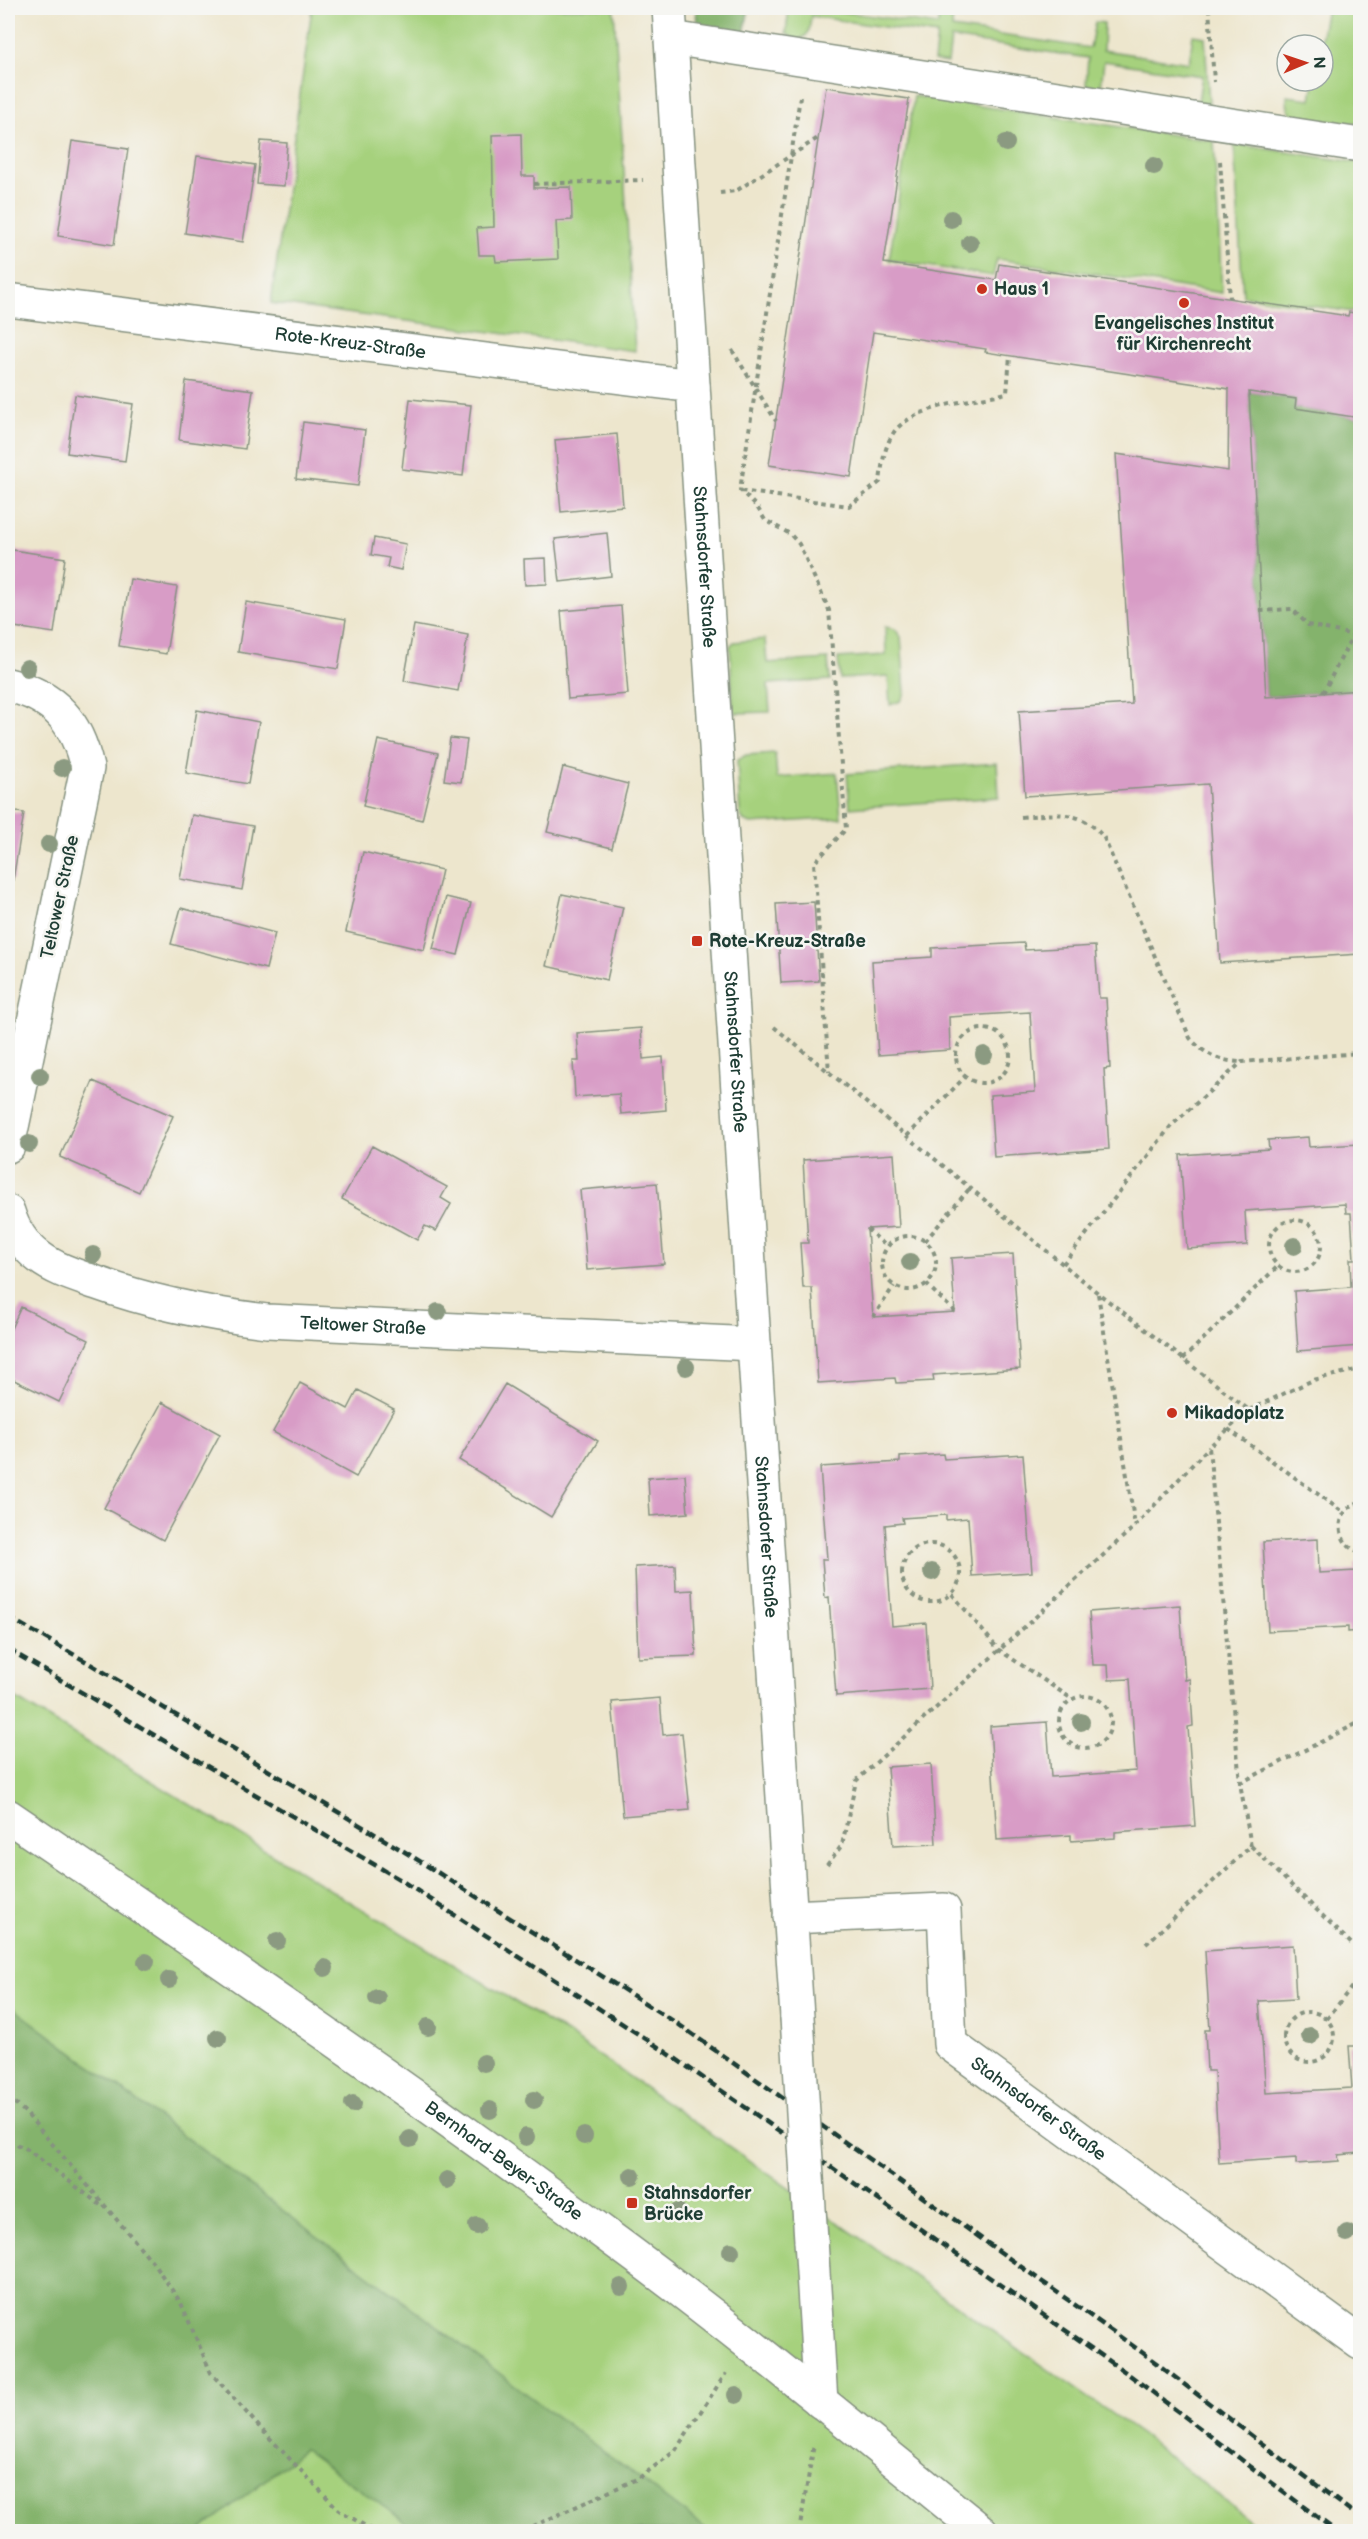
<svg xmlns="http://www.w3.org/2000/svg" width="1368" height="2539" font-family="'Balsamiq Sans',sans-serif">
<rect width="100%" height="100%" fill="#f6f6f2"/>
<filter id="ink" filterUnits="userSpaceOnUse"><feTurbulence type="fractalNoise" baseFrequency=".0167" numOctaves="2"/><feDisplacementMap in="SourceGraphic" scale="12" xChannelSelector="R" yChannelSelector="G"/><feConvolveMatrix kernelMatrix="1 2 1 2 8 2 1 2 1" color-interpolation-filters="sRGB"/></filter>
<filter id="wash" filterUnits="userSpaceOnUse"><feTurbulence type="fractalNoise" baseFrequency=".008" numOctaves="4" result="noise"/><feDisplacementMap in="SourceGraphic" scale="24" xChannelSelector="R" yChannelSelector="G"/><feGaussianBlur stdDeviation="1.35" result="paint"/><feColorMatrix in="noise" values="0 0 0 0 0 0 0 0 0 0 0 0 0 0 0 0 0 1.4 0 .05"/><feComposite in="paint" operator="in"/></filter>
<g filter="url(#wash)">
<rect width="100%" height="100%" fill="#ede6cd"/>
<path fill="#a6d17d" stroke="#628758" stroke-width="1.5" d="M312 8H614L635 351 271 303Z
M789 8H816L938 25 940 8H953L952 28 1090 48 1095 22 1104 23 1103 50 1189 63 1193 35 1205 37 1209 104 1198 102 1202 76 1104 61 1101 87 1086 85 1088 58 951 38 948 63 934 61 937 35 811 16C809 29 811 37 796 40L786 33Z
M1327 8H1360V124L1298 118C1287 112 1287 107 1287 96L1311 99 1314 81H1323V45H1320Z
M914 96 1214 141 1222 293 997 259 993 276 889 260Z
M1234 144 1360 163V313L1243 296Z
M885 627 895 629 901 637 905 693 901 701 890 705 888 676 840 679 838 658 886 655Z
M765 639 767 663 828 659 830 680 768 684 770 712 736 713 733 707 730 646 734 642Z
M775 753 777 778 837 773 841 818 751 824 744 821 740 814 737 760 746 755Z
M997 763 999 797 850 808 847 774Z
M8 1694 568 2034 1142 2435 1263 2531H8Z"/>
<path fill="#84b36c" stroke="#527850" stroke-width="1.5" d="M696 8H749L741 50 698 43Z
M1249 392 1296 399 1295 408 1360 418V690L1266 697Z
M8 2004 709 2531H418L304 2450 199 2531H8Z"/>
<g id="blocks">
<path fill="#d89cc6" d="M826 87 909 99 884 263 996 280 999 264 1348 316 1349 312 1360 314V418L1295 408 1296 399 1249 392 1266 697 1360 690V954L1220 963 1208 784 1025 796 1019 711 1132 704 1116 454 1228 471 1229 389 985 352 986 349 873 332 851 477 769 465Z
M521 134 522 176H534V188L571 187 572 220 556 221 558 259 496 262 495 255H479L477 228 494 227 492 135Z
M72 141 128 149 114 245 58 236Z
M261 141 287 143 284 186 257 184Z
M8 142 13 143 9 173H8Z
M197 156 255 165 243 242 185 233Z
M186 381 253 390 245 449 179 440Z
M75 395 133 404 125 461 67 453Z
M410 399 471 405 463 476 402 469Z
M303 422 365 430 358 486 296 479Z
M617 434 623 506 561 512 555 440Z
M607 533 611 576 560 582 555 539Z
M374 538 406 544 401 570 387 567 389 558 371 555Z
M13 550 65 558 54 633 8 626V584Z
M546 558 547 584 525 585 524 559Z
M130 579 177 587 166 654 119 646Z
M246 602 346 619 338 669 238 652Z
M621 606 628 694 568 699 561 611Z
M414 625 468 635 458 691 404 681Z
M197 710 259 722 248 784 186 773Z
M450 738 467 740 461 782 444 780Z
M378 740 438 753 422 820 363 806Z
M563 767 628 784 612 848 547 832Z
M8 811 24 813 13 880 8 879Z
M192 815 253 826 242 890 180 879Z
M363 852 442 870 424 950 346 932Z
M562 894 623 907 607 980 546 966Z
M446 897 471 903 458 955 433 949Z
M814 902 819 981 781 983 776 904Z
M181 908 275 933 266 969 171 944Z
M1024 943 1025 950 1095 946 1099 998H1106L1110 1068 1104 1069 1109 1149 994 1157 990 1095 1035 1092 1030 1012 949 1017 950 1050 878 1055 872 961 932 957V948Z
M641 1028 643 1059 663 1057 666 1110 621 1114 619 1094 575 1097 573 1061H579L577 1033Z
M93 1081 173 1116 139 1192 60 1157Z
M1308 1137 1309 1147 1360 1144V1346L1298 1351 1294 1291 1351 1287 1350 1259H1354L1351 1213H1346L1345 1204 1245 1211 1247 1245 1187 1249 1180 1155 1269 1149 1268 1140Z
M372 1146 447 1187 441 1198 451 1204 436 1231 425 1226 417 1240 342 1199Z
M894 1154 899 1227 867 1229 873 1317 955 1312 951 1258 1013 1254 1020 1369 933 1375 934 1381 896 1383 895 1378 818 1383 812 1288H803L800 1243H808L803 1160Z
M657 1183 664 1264 587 1270 580 1190Z
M21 1307 89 1340 59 1402 8 1377V1335Z
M300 1383 348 1409 358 1390 394 1409 356 1477 273 1432Z
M505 1384 598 1441 551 1517 459 1460Z
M162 1402 220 1434 163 1540 104 1508Z
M943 1454 944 1459 1023 1454 1032 1572 972 1576 968 1518 946 1520V1515L902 1518 903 1523 885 1525 892 1626 926 1623 930 1689 836 1696 829 1597 825 1598 822 1559H827L820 1467 900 1462V1457Z
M685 1475 688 1513 650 1516 648 1478Z
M1318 1539 1319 1573 1356 1571 1355 1564 1360 1563V1631L1348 1632V1627L1268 1631 1263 1542Z
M675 1565 676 1591 693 1590 696 1656 638 1658 635 1567Z
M1180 1605 1185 1680 1190 1679 1193 1726 1188 1727 1195 1826 1115 1832V1838L1071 1841V1835L997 1840 990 1726 1047 1722 1051 1777 1136 1771 1130 1679 1109 1680 1108 1665H1093L1089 1612Z
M660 1698 663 1735 682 1733 690 1810 623 1816 612 1702Z
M931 1764 936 1844 893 1846 887 1767Z
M1293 1945 1296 1999 1259 2001 1266 2093 1352 2088 1349 2046H1360V2153L1338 2155 1339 2161 1296 2164V2158L1219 2163 1214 2071H1207L1205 2030H1210L1205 1951Z"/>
</g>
</g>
<g filter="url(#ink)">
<use href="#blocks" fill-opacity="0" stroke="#869280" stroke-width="1.5"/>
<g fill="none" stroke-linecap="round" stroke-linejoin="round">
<defs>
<g id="minor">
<path id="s1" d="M669 8 797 2017"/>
<path d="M671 38 1360 145"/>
<path id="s2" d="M8 300 693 386"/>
<path d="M8 685C55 696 77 722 87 768L8 1146"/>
<path id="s3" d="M8 1212C13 1229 24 1246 39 1257 56 1270 77 1276 97 1283 152 1303 209 1314 267 1321L754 1344"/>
<path id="s4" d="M8 1816C209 1952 410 2090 605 2234 734 2328 857 2431 982 2532"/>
<path id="s5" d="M790 1917 944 1910 950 2044 1360 2343"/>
<path d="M811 2240 821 2402"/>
</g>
</defs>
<use href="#minor" stroke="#869280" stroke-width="36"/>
<path stroke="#869280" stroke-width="4" stroke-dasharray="4.5 4.5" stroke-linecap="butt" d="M1209 8 1214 82
M800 97 740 490 757 507 765 520 790 534 799 544 829 610 846 829 814 863 829 1072
M1220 161 1230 298
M534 184 643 180
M720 193 736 191 818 138
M732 350 776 421
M741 491 849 506 880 482C882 465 884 447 894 432 914 405 976 400 1007 393L1010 356
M1260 611 1292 609 1308 625 1353 635
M1323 693 1353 635 1360 637
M1021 817C1055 814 1081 808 1104 838L1190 1038C1205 1055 1219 1061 1241 1062
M774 1027 1098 1293 1249 1410 1209 1447 1240 1783
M956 1056a27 27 0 1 1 54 0a27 27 0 1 1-54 0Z
M907 1136 965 1077
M1269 1246a26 26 0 1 1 52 0a26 26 0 1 1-52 0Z
M867 1229 887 1247
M882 1263a27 27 0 1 1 54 0a27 27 0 1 1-54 0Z
M925 1241 970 1188
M1063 1264 1171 1126 1242 1062 1360 1053
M926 1284 955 1312
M1098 1294 1135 1526
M873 1317 894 1286
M1183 1359 1278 1266
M1249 1410 1313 1380 1360 1369
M1228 1429 1344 1513
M1360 1502C1333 1510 1335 1544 1360 1553
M902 1573a29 29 0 1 1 58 0a29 29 0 1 1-58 0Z
M952 1594 999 1650 1072 1699
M1059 1722a26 26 0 1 1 52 0a26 26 0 1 1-52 0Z
M1251 1846 1360 1952
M827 1865 842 1845 856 1781 1135 1526 1209 1447
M1146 1944 1251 1846 1240 1783 1360 1722
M1284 2037a25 25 0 1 1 50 0a25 25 0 1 1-50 0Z
M1327 2019 1360 1976
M8 2097 25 2112 152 2261 181 2303 211 2373 263 2431 339 2510 375 2532
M8 2142 24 2147 103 2207
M516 2532 527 2529 639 2478 675 2451 726 2373
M799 2532 814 2444"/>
<use href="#minor" stroke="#fff" stroke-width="33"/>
<path stroke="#1f3d34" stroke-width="4.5" stroke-dasharray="9 4.5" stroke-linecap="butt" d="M8 1617 87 1662 410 1855 678 2024 1143 2353 1360 2518
M8 1649 399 1879 666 2052 1131 2376 1337 2532"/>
<defs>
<path id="minor-bridge" d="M797 2017 811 2240"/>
</defs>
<use href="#minor-bridge" stroke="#869280" stroke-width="36" stroke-linecap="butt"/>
<use href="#minor-bridge" stroke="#fff" stroke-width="33"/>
</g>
<g fill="#8b9a81">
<circle cx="1006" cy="143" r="9"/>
<circle cx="1154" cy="166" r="9"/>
<circle cx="951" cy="219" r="9"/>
<circle cx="970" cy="243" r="9"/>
<circle cx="27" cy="668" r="9"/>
<circle cx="62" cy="768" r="9"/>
<circle cx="49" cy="844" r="9"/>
<circle cx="984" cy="1055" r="9"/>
<circle cx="40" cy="1076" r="9"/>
<circle cx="29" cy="1144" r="9"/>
<circle cx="1294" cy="1246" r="9"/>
<circle cx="93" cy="1255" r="9"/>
<circle cx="910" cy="1262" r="9"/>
<circle cx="438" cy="1312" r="9"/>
<circle cx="686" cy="1367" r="9"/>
<circle cx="932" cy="1572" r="9"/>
<circle cx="1081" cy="1722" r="9"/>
<circle cx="277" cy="1941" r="9"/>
<circle cx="146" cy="1962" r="9"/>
<circle cx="325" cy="1968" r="9"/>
<circle cx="169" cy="1980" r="9"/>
<circle cx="377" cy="1998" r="9"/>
<circle cx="428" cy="2027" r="9"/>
<circle cx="1310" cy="2036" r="9"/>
<circle cx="218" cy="2038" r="9"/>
<circle cx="484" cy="2063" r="9"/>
<circle cx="534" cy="2100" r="9"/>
<circle cx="353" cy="2104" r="9"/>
<circle cx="490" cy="2110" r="9"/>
<circle cx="584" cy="2136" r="9"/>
<circle cx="526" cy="2137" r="9"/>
<circle cx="410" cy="2139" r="9"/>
<circle cx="632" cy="2176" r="9"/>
<circle cx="447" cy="2180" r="9"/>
<circle cx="678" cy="2212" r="9"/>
<circle cx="477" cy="2226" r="9"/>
<circle cx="1347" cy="2233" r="9"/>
<circle cx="731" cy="2251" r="9"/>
<circle cx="621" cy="2287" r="9"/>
<circle cx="736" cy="2395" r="9"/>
</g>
</g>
<g fill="#c8321e" stroke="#f6f6f2" stroke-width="2">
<circle cx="982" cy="289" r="6"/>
<circle cx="1184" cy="303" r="6"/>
<rect x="691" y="935" width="12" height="12" rx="3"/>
<circle cx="1172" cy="1413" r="6"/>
<rect x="626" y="2197" width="12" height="12" rx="3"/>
</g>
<g text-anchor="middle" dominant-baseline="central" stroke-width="5" stroke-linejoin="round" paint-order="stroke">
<g font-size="18" font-weight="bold" fill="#1f3d34" stroke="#f6f6f2" text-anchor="start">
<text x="994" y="289">Haus 1</text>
<text x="1184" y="323" text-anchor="middle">Evangelisches Institut<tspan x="1184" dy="21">für Kirchenrecht</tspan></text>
<text x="709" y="941">Rote-Kreuz-Straße</text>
<text x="1184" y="1413">Mikadoplatz</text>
<text x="644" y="2193">Stahnsdorfer<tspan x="644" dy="21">Brücke</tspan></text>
</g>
<g font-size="18" fill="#1f3d34" stroke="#f6f6f2">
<text stroke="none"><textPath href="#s2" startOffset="345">Rote-Kreuz-Straße</textPath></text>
<text stroke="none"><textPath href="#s1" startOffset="560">Stahnsdorfer Straße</textPath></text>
<text transform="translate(60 897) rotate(-78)">Teltower Straße</text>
<text stroke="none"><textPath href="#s1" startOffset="1046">Stahnsdorfer Straße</textPath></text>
<text stroke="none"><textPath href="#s3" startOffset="390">Teltower Straße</textPath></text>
<text stroke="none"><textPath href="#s1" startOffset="1532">Stahnsdorfer Straße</textPath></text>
<text stroke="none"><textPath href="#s5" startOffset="398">Stahnsdorfer Straße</textPath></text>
<text stroke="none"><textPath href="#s4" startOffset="604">Bernhard-Beyer-Straße</textPath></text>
</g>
</g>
<rect width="1368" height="2539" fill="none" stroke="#f6f6f2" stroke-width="30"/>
<g transform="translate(1305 63) rotate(88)"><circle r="28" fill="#f6f6f2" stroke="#a0aca6" stroke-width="1.5"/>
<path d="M0-4.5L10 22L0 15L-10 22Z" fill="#c8321e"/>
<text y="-9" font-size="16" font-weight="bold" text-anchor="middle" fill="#1f3d34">N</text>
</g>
</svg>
